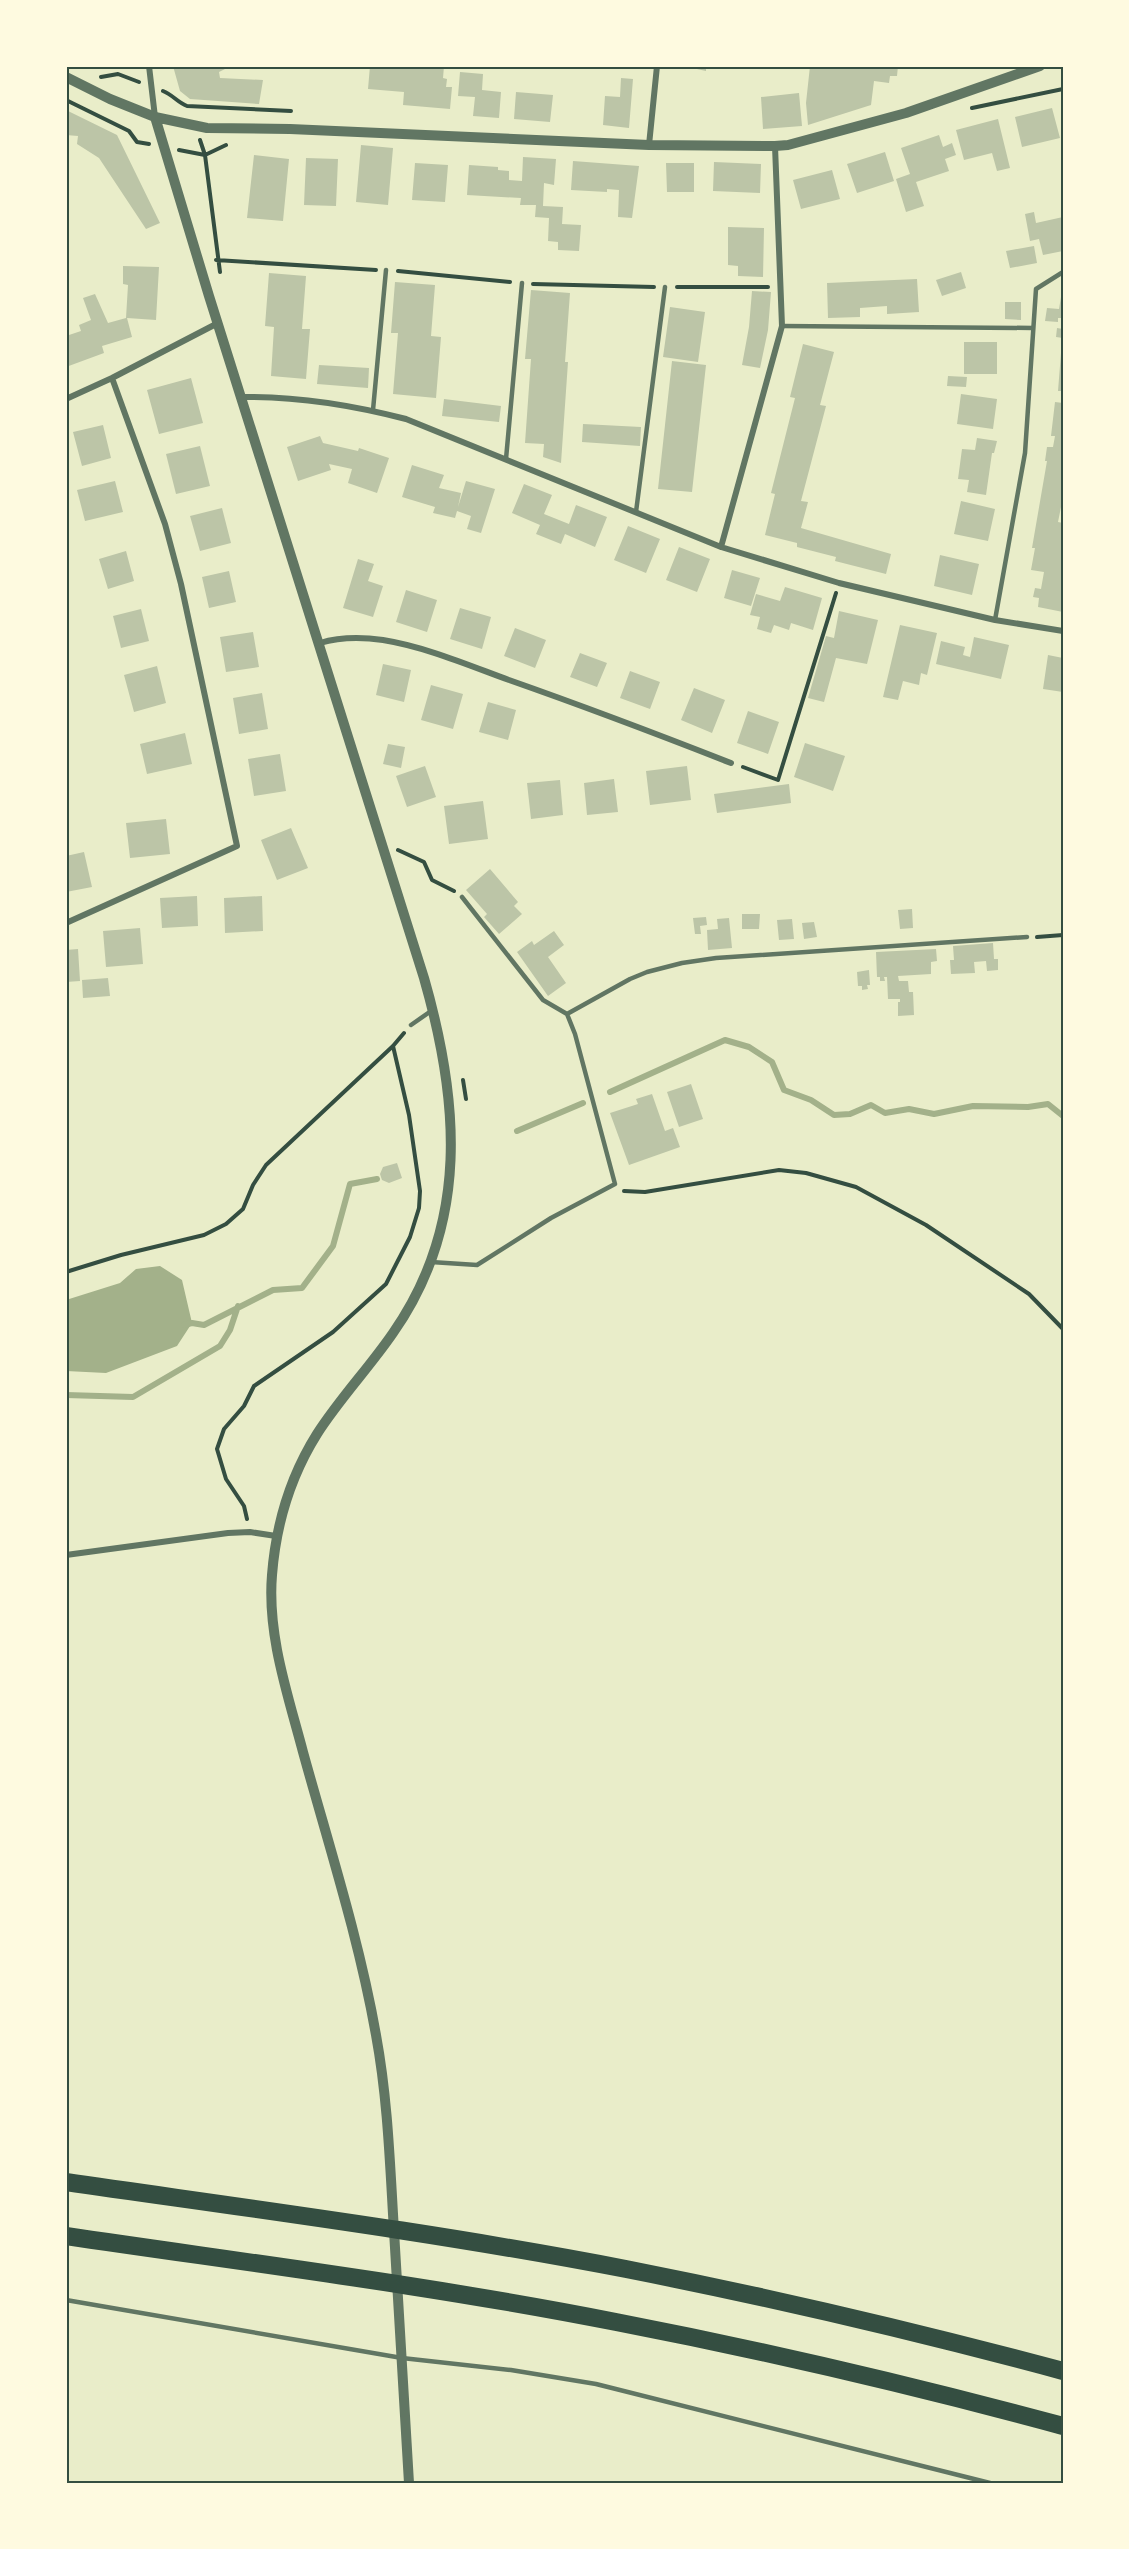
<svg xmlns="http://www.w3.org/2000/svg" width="1129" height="2549" font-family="'IBM Plex Sans',sans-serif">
<rect width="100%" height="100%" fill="#e9edc9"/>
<path fill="#a3b18a" d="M160 1266 182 1280 192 1323 177 1346 106 1373 66 1371V1300L120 1283 136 1269Z"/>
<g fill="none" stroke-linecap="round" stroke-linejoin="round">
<path stroke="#a3b18a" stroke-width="6" d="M610 1092 725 1040 749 1047 772 1062 784 1090 811 1100 834 1115 850 1114 871 1105 885 1113 909 1109 934 1114 973 1106 1028 1107 1048 1104 1063 1116
M517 1131 583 1103
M184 1325 192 1323 204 1325 273 1290 302 1288 333 1246 350 1184 377 1179
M66 1395 133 1397 220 1346 230 1330 238 1306"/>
</g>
<path fill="#bcc5a7" d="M173 66H223L225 69 219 72 220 78 263 80 259 104 190 99 180 91Z
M370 66H444L443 78 447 79 446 87H452L450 109 403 105 404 92 368 89Z
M683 66H706V71Z
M810 66H898L897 76H890L889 83 874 81 871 105 808 125 806 103Z
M460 72 483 74 482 90 501 92 499 118 473 116 475 97 458 96Z
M621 78 633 79 629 128 603 125 605 96 620 97Z
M516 92 553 95 550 122 514 119Z
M799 93 802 126 763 129 761 97Z
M1052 108 1060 138 1022 147 1015 117Z
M66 110 117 135 160 223 146 229 99 158 77 144 78 136 66 135Z
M998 119 1010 168 997 171 992 153 964 160 956 130Z
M939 135 943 147 952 143 956 155 945 159 949 171 916 182 924 206 906 212 896 179 910 174 901 148Z
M361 145 393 148 388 205 356 202Z
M885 152 894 181 857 193 847 164Z
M254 155 289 159 283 221 247 218Z
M523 157 556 159 554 185 544 183 543 206 563 207 562 224 581 225 579 251 558 250V242L548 241 549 218 535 217 536 205H520L521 198 467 195 469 165 498 167V170L509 171V180L522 181Z
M306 158 338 159 336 206 304 205Z
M573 161 639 166 632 218 618 217 619 190 607 189V192L571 190Z
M714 162 761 164 760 193 713 191Z
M415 163 448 165 445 202 412 200Z
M666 163H694V192H667Z
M832 170 840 199 801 209 793 180Z
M1034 212 1036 223 1063 217V251L1043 255 1039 239 1030 241 1025 214Z
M728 227 764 228 763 277 738 276V266L728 265Z
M1034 246 1037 263 1010 268 1006 251Z
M123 266 159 267 156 320 127 318 132 337 102 346 104 353 66 367V336L81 331 79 325 91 320 83 298 95 294 108 323 126 318 128 285 123 284Z
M961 272 966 288 942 296 936 280Z
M269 273 306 276 302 329H310L306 379 271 376 274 327 265 326Z
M917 279 919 312 887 314V306L860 308V317L828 318 827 283Z
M395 282 435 285 431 336 441 337 436 398 393 394 398 333H391Z
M531 290 570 293 565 362H568L561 463 543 457 544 444 525 443 531 359H525Z
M752 291 771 292 768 330 760 368 742 365 749 327Z
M1061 297 1063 298V318H1058V322L1045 321 1047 308 1059 309Z
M1005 302H1021V320L1005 319Z
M670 307 705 312 698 362 663 357Z
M1057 328 1063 329V338L1056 337Z
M964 342H997V374H964Z
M803 344 834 352 820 405 826 406 801 501 808 502 801 528 891 554 886 574 835 561 836 557 797 547V543L765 535 775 494 771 493 795 398 790 397Z
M1061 353H1063V391H1058Z
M672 361 706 365 692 492 658 489Z
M319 365 369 368 368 388 317 384Z
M948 376 967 377 966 387 947 386Z
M191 378 203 423 159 434 147 390Z
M961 394 997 399 993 429 957 424Z
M444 399 501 406 499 422 442 416Z
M1055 402 1063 403V508L1061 507 1058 522 1063 523 1061 553H1063V612L1038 607 1039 598 1033 597 1035 588 1041 589 1044 572 1031 570 1035 548H1032L1047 461H1045L1047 447H1053L1055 436H1051Z
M583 424 641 427 640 446 582 442Z
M103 425 111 458 82 466 73 432Z
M320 436 323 443 358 451 359 448 389 458 377 493 348 483 352 469 329 464 331 470 298 481 287 447Z
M977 438 997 441 994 453H992L986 495 967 492 969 480 958 479 962 449 975 450Z
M200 446 210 486 176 494 166 454Z
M412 465 444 475 439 488 461 493 458 507 466 481 495 489 481 533 467 529 471 516 457 511 455 518 433 513 435 507 402 497Z
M115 481 123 512 85 521 77 490Z
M524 484 552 495 544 514 569 524 576 505 607 517 595 547 565 534 561 544 536 534 540 525 512 513Z
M961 501 995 509 988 541 954 534Z
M222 508 231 543 200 551 190 516Z
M628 526 660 539 646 573 614 560Z
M679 547 710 559 697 592 666 580Z
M126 551 134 581 108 589 99 559Z
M940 555 979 564 972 595 934 586Z
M358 559 374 564 368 581 383 586 373 617 343 608Z
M732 570 760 578 751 606 724 598Z
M229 571 236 602 209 608 202 577Z
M785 587 822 598 813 630 791 623 789 630 774 625 771 633 757 629 760 617 750 615 756 594 780 601Z
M406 590 437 600 427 632 396 622Z
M460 608 491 617 482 649 450 639Z
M141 609 149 641 121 648 113 616Z
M839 611 878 620 867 664 836 658 824 702 808 698 826 636 834 638Z
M900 625 937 633 927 675 921 673 919 685 903 681 898 700 883 697Z
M515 628 546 640 535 668 504 656Z
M253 632 259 667 226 672 220 637Z
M974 637 1009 645 1001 679 936 664 941 641 965 647 963 655 970 657Z
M580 653 607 663 597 687 570 677Z
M1048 655 1063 658V692L1043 689Z
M383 664 411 670 404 702 376 695Z
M157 666 166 703 134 712 124 675Z
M630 671 660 682 650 709 620 698Z
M431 685 463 694 453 729 421 720Z
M694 688 725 700 712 733 681 720Z
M262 693 268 729 239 734 233 698Z
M488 702 516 710 508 740 479 732Z
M748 711 779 722 768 754 737 743Z
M185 733 192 764 147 774 140 744Z
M805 743 845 756 833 791 794 777Z
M388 744 405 747 401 768 383 764Z
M280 754 286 791 254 796 248 759Z
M425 766 436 797 407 807 396 776Z
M687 766 691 800 650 805 646 771Z
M614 779 618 812 587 815 584 783Z
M560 780 563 815 531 819 527 783Z
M789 784 791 803 717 813 714 794Z
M483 801 488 839 449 844 444 806Z
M166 819 170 854 130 858 126 823Z
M291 828 308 868 277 880 261 840Z
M84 852 92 887 66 892V856Z
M490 869 518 902 514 906 522 914 499 934 484 917 487 914 466 890Z
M197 896 198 926 162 928 160 898Z
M262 896 263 931 225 933 224 898Z
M912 909 913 928 900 929 898 910Z
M742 914H760L759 929H742Z
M706 917 707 925 700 926 701 934H695L693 918Z
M729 918 732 948 708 950 707 930 718 929 717 919Z
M792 919 794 939 779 940 777 920Z
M814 922 817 937 804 939 802 923Z
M140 928 143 964 106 967 103 931Z
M554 931 564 945 548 957 566 983 548 996 517 952 532 941 534 945Z
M993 943 994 959H998V970L987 971 986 961 974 962 975 973 951 974 950 960H954L953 946Z
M78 949 80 981 66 982V950Z
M936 949 937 961 931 962V974L898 976 899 981H908L909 992H913L914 1015 898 1016V1002H900V999H888L887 977H884L885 981H880V977H877L876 952Z
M869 970 870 985H867L868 989 862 990V986H858L857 972Z
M108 978 110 996 83 998 82 980Z
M691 1084 703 1119 679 1127 667 1092Z
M652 1094 665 1131 673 1128 680 1147 629 1165 610 1113 638 1104 636 1099Z
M397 1163 402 1178 389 1183 382 1180 380 1174 383 1167Z"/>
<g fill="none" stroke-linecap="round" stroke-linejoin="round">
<path stroke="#344e41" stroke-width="4" d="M101 77 118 74 139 82
M163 91C173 95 177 102 187 106L291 111
M66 100 129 131 137 142 149 144
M972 108 1063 89
M200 140 205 155 220 272
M179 150 205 155 226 145
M216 260 376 270
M398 271 510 282
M533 284 654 287
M677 287H768
M743 767 778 780 836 593
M398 850 424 862 432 880 454 891
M1037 937 1063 935
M463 1080 466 1099
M624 1191 645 1192 779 1170 806 1173 856 1187 926 1225 1029 1294 1063 1329
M66 1272 121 1255 204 1235 226 1224 243 1209 253 1185 266 1165 393 1046 404 1033
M247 1519 244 1506 226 1479 217 1449 224 1429 244 1406 254 1386 333 1332 386 1284 410 1237 419 1208 420 1191 409 1115 393 1046"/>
<path stroke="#617663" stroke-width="4.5" d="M782 326 1033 328
M373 410 386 270
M506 459 522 283
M636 512 665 287
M995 620 1025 453 1036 289 1063 272
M567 1014 630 979 647 972 682 963 716 958 1027 937
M411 1025 431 1011
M431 1262 477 1265 551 1218 615 1184 575 1034 567 1014 543 1000 462 897
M66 2300 402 2358 511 2370 596 2384 990 2483"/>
<path stroke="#617663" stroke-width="6" d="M149 66 155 117
M649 145 657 66
M241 397C297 396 352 405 406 419L721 547 839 583 995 620 1063 631
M66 399 112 378 218 323
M721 547 782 326 775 146
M320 643C340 637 361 637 383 640 426 647 468 665 509 680 583 706 657 734 731 763
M66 923 237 846 181 584 165 524 112 378
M66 1555 228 1533 250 1532 276 1536"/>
<path stroke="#617663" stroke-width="10" d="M66 77 110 99 155 117 207 128 290 129 649 145 775 146 788 145 906 113 1040 66
M155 117 209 296 424 978C459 1100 470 1223 393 1333 369 1368 340 1398 317 1434 290 1477 276 1524 272 1575 267 1635 288 1695 303 1752 329 1846 359 1939 376 2035 388 2100 390 2166 394 2231 399 2315 404 2399 409 2483"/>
<path stroke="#344e41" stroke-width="18" d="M66 2182C253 2209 440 2233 626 2269 773 2298 918 2332 1063 2371
M66 2236C249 2263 434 2286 616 2322 766 2351 915 2386 1063 2426"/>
</g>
<rect width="1129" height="2549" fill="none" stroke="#fefae0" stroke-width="135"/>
<rect x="68" y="68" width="994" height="2414" fill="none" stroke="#344e41" stroke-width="2"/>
</svg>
